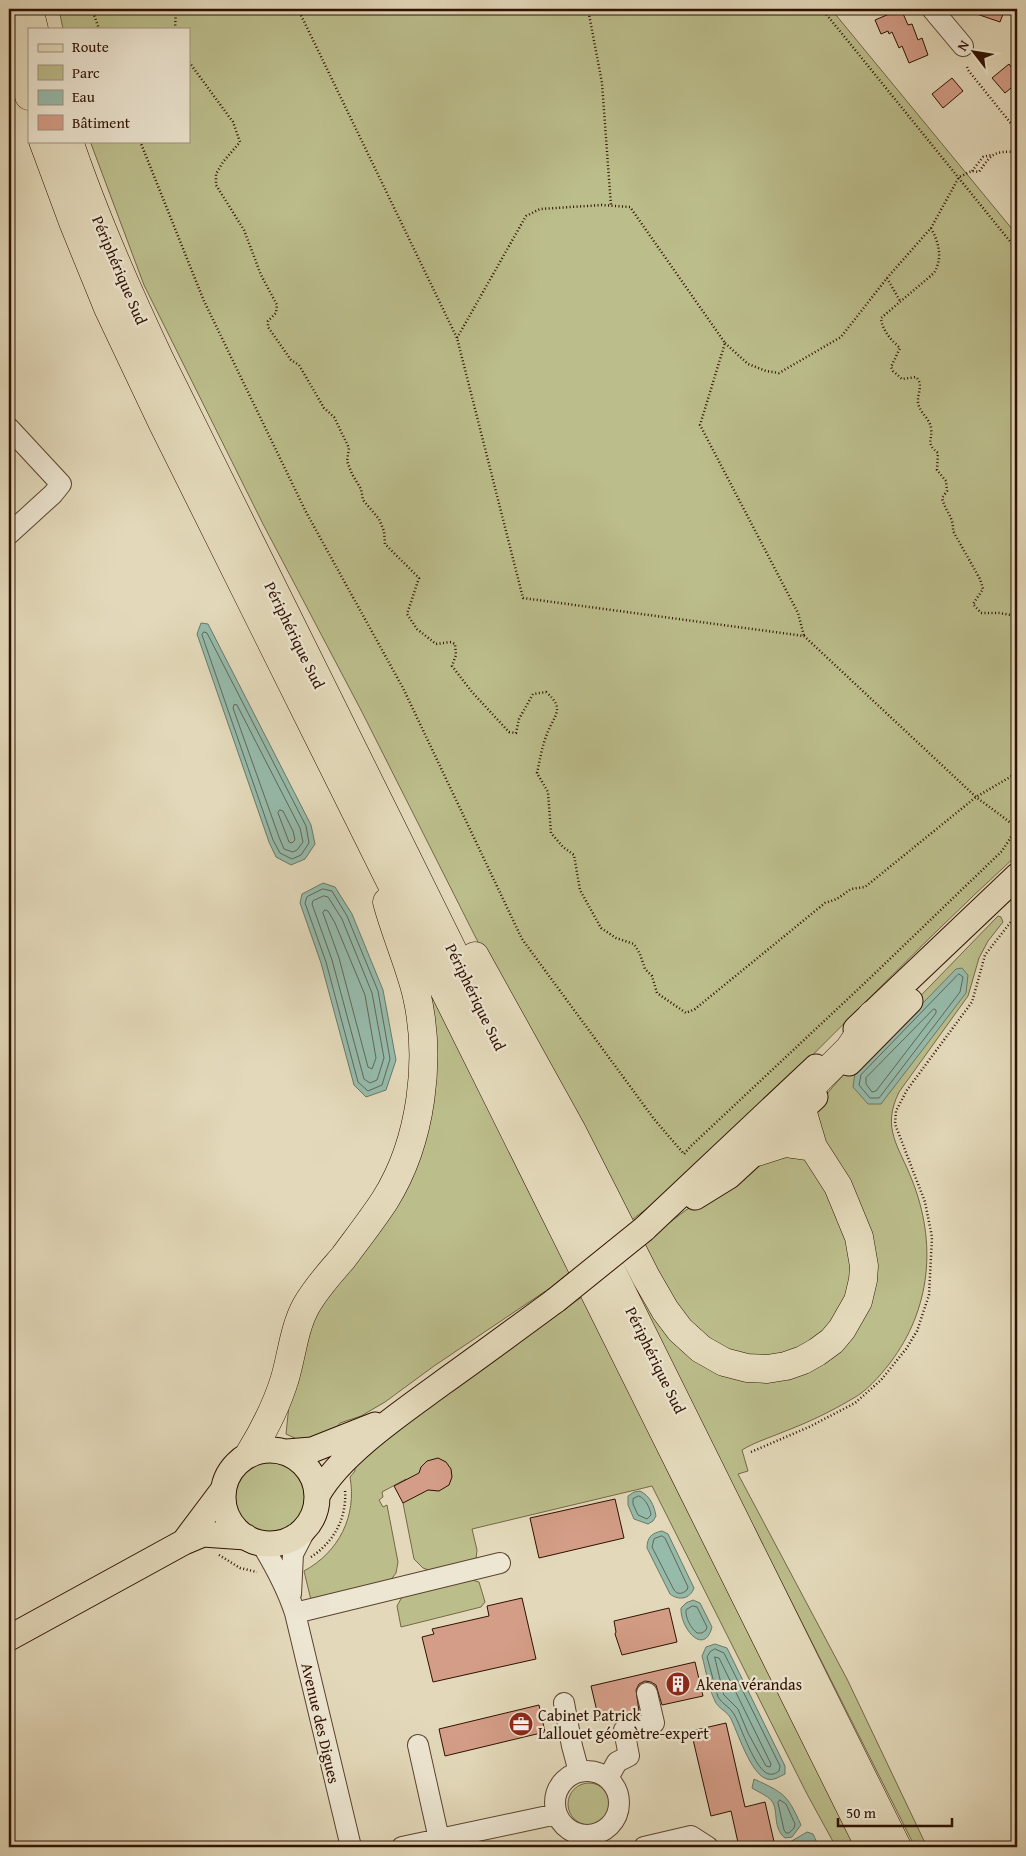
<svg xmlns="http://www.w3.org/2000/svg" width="1026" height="1856" font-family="'Gentium Book Plus',serif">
<rect width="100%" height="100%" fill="#e3d9ba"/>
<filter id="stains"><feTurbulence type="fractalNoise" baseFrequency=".004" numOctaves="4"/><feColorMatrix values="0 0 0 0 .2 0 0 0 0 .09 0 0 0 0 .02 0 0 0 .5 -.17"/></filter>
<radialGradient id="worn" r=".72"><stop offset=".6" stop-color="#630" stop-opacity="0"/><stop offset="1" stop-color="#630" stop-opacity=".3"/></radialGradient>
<path fill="#bbbd8b" stroke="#756746" d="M59 9H831L1017 235V855C904 958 801 1072 688 1175 670 1191 649 1207 629 1222L480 946 362 712 263 524 144 285 90 141H189V29H63Z
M998 916 1001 917 1003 922 988 941 979 958 968 996 899 1092C881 1129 899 1146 912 1180 937 1243 931 1309 890 1363 879 1377 867 1391 852 1399 830 1412 807 1423 783 1432 769 1438 755 1442 742 1450L748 1471 738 1474 847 1679 927 1847H915L622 1265 625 1263 655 1316 786 1378 873 1291 876 1256 867 1221 816 1131 817 1106 836 1083Z
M413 952 571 1271 550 1288 434 1366 385 1402 361 1416 340 1423 336 1429 301 1441 286 1434 289 1405 302 1337 410 1163Z
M791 1154 810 1161 851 1236 850 1298 832 1330 777 1360 716 1349 686 1326 640 1252 649 1238 686 1210 721 1191 753 1163Z
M583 1296 672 1480 856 1847H836L807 1794 652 1486 472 1529 477 1550 476 1559 434 1572 423 1568 414 1559 403 1503 406 1479 382 1492 383 1497 379 1500 383 1507 387 1505 398 1562 396 1573 390 1581 311 1600 304 1571C339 1552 357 1516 350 1477L355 1471 354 1461Z
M229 1497a40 40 0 1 1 80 0a40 40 0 1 1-80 0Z
M469 1579 479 1582 485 1602 481 1607 401 1627 397 1606 402 1597Z
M568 1804a21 21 0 1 1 42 0a21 21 0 1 1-42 0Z"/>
<path fill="#96bbab" stroke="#6d7767" d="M201 623 208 624 311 825 315 844 305 859 291 865 276 857 269 842 197 634Z
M323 883 335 887 352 914 383 990 396 1060 386 1090 366 1097 354 1085 321 963 300 903 302 894Z
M962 968 968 975 966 993 881 1104H868L853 1087 855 1073 956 969Z
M640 1491C650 1496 654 1505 656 1516L653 1521 648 1524 634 1519 628 1505V1496L634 1492Z
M662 1531 668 1534 694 1588C690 1599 679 1601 670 1594L647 1548C647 1537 652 1533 662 1531Z
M693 1600 700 1603 712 1627C704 1657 680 1628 681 1608L686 1603Z
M715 1644 727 1648 785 1766V1774C779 1777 773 1781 767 1779 750 1774 738 1732 730 1717 726 1711 718 1708 715 1701 708 1687 706 1670 702 1656L706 1647Z
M754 1779C784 1793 787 1794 801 1825L792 1837 785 1838C772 1827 779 1812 772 1801 767 1795 758 1792 752 1788Z
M807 1832 813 1834 819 1847H786L790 1842Z"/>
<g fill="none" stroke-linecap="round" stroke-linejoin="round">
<path stroke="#626656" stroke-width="1" d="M204 632 207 633 306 826 309 843 301 855 292 859 280 853 273 840 202 635Z
M237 705 300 828 303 842 297 850 293 852 284 849 279 837 233 708 234 705Z
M280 810 283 811 293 831 295 840 292 843 289 842 278 813Z
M323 889 332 891 347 916 378 991 390 1059 382 1085 368 1091 358 1082 326 962 305 903 307 897Z
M324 896 328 897 342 919 372 993 384 1058 377 1080 370 1083 364 1079 332 960 312 904 313 901Z
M325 910 328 911 335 923 365 995 376 1058 372 1069 368 1067 339 958 323 913Z
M959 974 963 977 960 992 879 1098H870L859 1085 861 1075Z
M934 1009 936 1010V1013L876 1091 872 1092 866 1084V1078Z
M639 1496C646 1499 650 1508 651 1515L647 1519 638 1515 633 1504V1499Z
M662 1536 665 1538 688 1587 687 1590C682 1594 678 1595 674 1590L652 1547 654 1539Z
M693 1606 697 1607 707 1627 706 1630 702 1633H697C691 1628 685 1618 686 1610Z
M715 1649 724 1653 780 1766 779 1771C776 1773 773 1775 769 1774 755 1771 741 1726 734 1714 730 1707 722 1704 718 1697L707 1657 710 1652Z
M715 1657 719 1658 771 1764 770 1767 766 1766 748 1733 738 1709 724 1695Z
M780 1800 786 1804 795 1824 794 1828 789 1833H786L784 1830 778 1803Z"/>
</g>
<path fill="#d49d87" stroke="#2f1100" d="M901 9 908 25 912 24 918 40 922 38 928 55 909 63 902 46 899 48 892 32 889 34 888 31 881 34 875 20Z
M969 9H1005L1000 22 968 11Z
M1009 64 1017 75V83L1005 93 992 78Z
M952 78 963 91 943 108 932 94Z
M438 1458 446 1462 451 1469 452 1477 449 1485 439 1491 428 1490 403 1503 394 1486 419 1473 421 1467 427 1461Z
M615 1499 624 1538 539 1558 530 1518Z
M522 1598 536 1659 433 1682 422 1637 434 1634 432 1629 489 1616 487 1606Z
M669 1608 677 1642 622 1655 615 1634 616 1632 614 1621Z
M695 1662 703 1696 662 1705 656 1685 651 1682 645 1681 639 1684 636 1690 639 1711 599 1720 591 1686Z
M539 1705 545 1732 445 1756 439 1729Z
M726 1723 745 1807 765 1802 775 1846 739 1847 731 1811 711 1816 691 1731Z"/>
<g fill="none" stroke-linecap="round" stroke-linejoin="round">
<defs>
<path id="minor" d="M932 9 963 46
M9 428 61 484 53 494 9 534
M261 1543C275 1566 287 1588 295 1613L351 1847
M291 1594 293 1554 309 1523
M295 1613 500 1563
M564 1703 572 1746 579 1772
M418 1745 439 1839
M555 1803a32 32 0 1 1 64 0a32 32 0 1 1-64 0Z
M608 1778 617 1762 629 1756 624 1730 654 1723 647 1693
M402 1847 557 1814
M644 1847 691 1836 708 1847"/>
<path id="major" d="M856 1029 1017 876
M849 1063 910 1001
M695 1197 729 1176 815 1097
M644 1229 816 1067
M223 1497a47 47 0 1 1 94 0a47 47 0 1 1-94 0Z
M287 1452 312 1450 375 1425
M318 1494C341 1453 404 1411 442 1383 480 1356 518 1328 556 1300
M184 1542 223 1490
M9 1638 184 1542 203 1534 246 1537"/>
<path id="highway" d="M29 9 34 29
M9 23 29 96
M43 141 73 222 108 308 162 422 870 1847
M69 141C95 218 126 288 160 360L897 1847
M475 956 572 1131 646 1277 665 1310 680 1330 701 1349 724 1362 747 1368 767 1369 786 1366 803 1360 817 1352 832 1341 842 1329 858 1301 863 1280 864 1266 859 1237 838 1186 813 1147 802 1110 805 1093 849 1049 872 1015
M757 1152 785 1143 813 1147
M250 1453C264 1430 277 1405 285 1378 292 1354 294 1328 306 1306 316 1288 330 1273 343 1258 357 1239 372 1220 385 1200 422 1141 432 1058 416 992 408 961 395 932 387 902"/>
</defs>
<use href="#minor" stroke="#5c432e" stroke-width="22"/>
<use href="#major" stroke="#2f1100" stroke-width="27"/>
<use href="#highway" stroke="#2f1100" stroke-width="29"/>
<path stroke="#2f1100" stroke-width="2.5" stroke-dasharray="1 2.5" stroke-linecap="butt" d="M92 9 99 29
M298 9 457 338 523 598 804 636 976 797 1015 826 1017 825
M588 9 602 83 611 206
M822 9 1017 250
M175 29 176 9
M189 62 233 122 240 142 223 162 216 174V185L244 230 261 275 277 305 276 313 268 321V327L291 360 299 365 324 408 334 417 349 448 347 461 352 474 361 489 363 500 379 519 384 531 385 544 419 578 407 614 417 629 436 644 451 642 455 644 456 655 452 666 472 692 509 732 516 733 519 719 533 694 546 692C566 709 554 715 547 734 542 746 540 760 537 773L548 792 551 833 563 847 574 855 580 890 601 928 616 938 634 944 640 954 645 969 652 976 657 993 686 1013 695 1009 825 903 837 899 851 889 865 887 976 797 1017 773
M967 67 968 70 1017 131
M140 141 204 301 306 512 403 688 522 939 654 1119 684 1154 691 1146 869 979 1002 851 1011 837 1015 826
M972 171 983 157 991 155
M931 228C939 243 943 258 934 273L881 318C882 330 891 340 900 348L891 367 893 371 902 379 916 377C924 385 917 393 918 403 920 413 930 419 931 428 933 440 925 443 938 453L937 470 946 481 947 491 942 498C945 511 954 517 953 531L980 579 983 589 973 604 981 613H999L1017 616
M887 278 900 301
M457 338 526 216 540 209 602 205 630 207 725 343 700 425 798 613 804 636
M725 343 748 364 766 371 779 373 841 337 887 278 931 228 959 177 972 171 979 172C992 153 994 151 1017 152
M751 1452 809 1427 855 1403 881 1380 906 1349 917 1331 929 1295 932 1237 925 1202 895 1124 896 1111 907 1090 972 1002 985 955 1017 914
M219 1555 240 1568 257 1572
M311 1557C334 1542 347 1518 345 1490"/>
<use href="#minor" stroke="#ede6d2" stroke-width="20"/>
<use href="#major" stroke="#e3d9ba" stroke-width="25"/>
<use href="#highway" stroke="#e3d9ba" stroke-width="28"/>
<defs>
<path id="major-bridge" d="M556 1300 644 1229"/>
</defs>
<use href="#major-bridge" stroke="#2f1100" stroke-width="27" stroke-linecap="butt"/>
<use href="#major-bridge" stroke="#e3d9ba" stroke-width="25"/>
</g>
<defs>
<symbol id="building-disc" viewBox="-11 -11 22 22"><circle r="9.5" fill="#8f2418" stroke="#ede6d2"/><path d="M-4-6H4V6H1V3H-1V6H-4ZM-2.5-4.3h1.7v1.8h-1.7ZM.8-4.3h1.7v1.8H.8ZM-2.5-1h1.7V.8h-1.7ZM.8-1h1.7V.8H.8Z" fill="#fff"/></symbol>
<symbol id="office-disc" viewBox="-11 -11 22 22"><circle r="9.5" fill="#8f2418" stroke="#ede6d2"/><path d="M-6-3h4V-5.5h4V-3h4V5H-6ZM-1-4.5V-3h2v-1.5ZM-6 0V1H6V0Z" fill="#fff"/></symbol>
</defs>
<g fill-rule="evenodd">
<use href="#building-disc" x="664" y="1670" width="28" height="28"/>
<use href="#office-disc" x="507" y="1710" width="28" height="28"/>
</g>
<g text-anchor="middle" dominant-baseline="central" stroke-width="4.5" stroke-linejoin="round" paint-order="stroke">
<g font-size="16" fill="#2f1100" stroke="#ede6d2">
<text transform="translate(120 270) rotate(67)">Périphérique Sud</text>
<text transform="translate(295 635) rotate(64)">Périphérique Sud</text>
<text transform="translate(476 997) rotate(64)">Périphérique Sud</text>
<text transform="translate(656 1360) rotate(64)">Périphérique Sud</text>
<text transform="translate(321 1723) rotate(77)">Avenue des Digues</text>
</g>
<g font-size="16" fill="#2f1100" stroke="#ede6d2" text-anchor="start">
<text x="696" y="1684">Akena vérandas</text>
<text x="538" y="1715">Cabinet Patrick<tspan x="538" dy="18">Lallouet géomètre-expert</tspan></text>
</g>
</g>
<rect width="1026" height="1856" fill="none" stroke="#e3d9ba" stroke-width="30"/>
<rect x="10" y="10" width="1006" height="1836" fill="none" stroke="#2f1100" stroke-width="2.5"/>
<rect x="15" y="15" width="996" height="1826" fill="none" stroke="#2f1100"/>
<rect x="28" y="28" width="162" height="115" fill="#ede6d2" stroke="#a1917e"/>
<rect x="38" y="44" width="25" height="8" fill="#e3d9ba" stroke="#a1917e"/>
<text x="72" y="52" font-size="15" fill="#2f1100">Route</text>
<rect x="38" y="65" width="25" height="15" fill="#bbbd8b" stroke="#a1917e"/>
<text x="72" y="78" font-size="15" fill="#2f1100">Parc</text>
<rect x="38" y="90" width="25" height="15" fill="#96bbab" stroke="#a1917e"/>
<text x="72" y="102" font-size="15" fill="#2f1100">Eau</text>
<rect x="38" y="115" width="25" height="15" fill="#d49d87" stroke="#a1917e"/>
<text x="72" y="128" font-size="15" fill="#2f1100">Bâtiment</text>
<g transform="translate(974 52) rotate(301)" stroke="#ede6d2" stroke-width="4" paint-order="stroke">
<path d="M0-4L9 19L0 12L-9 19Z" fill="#2f1100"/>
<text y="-8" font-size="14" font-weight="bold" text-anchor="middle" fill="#2f1100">N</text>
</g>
<path d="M838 1818v8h114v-8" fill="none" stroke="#2f1100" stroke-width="2.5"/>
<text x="846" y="1818" font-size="15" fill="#2f1100" stroke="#ede6d2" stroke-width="4" paint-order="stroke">50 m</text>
<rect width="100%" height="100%" filter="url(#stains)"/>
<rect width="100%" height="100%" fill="url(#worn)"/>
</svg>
